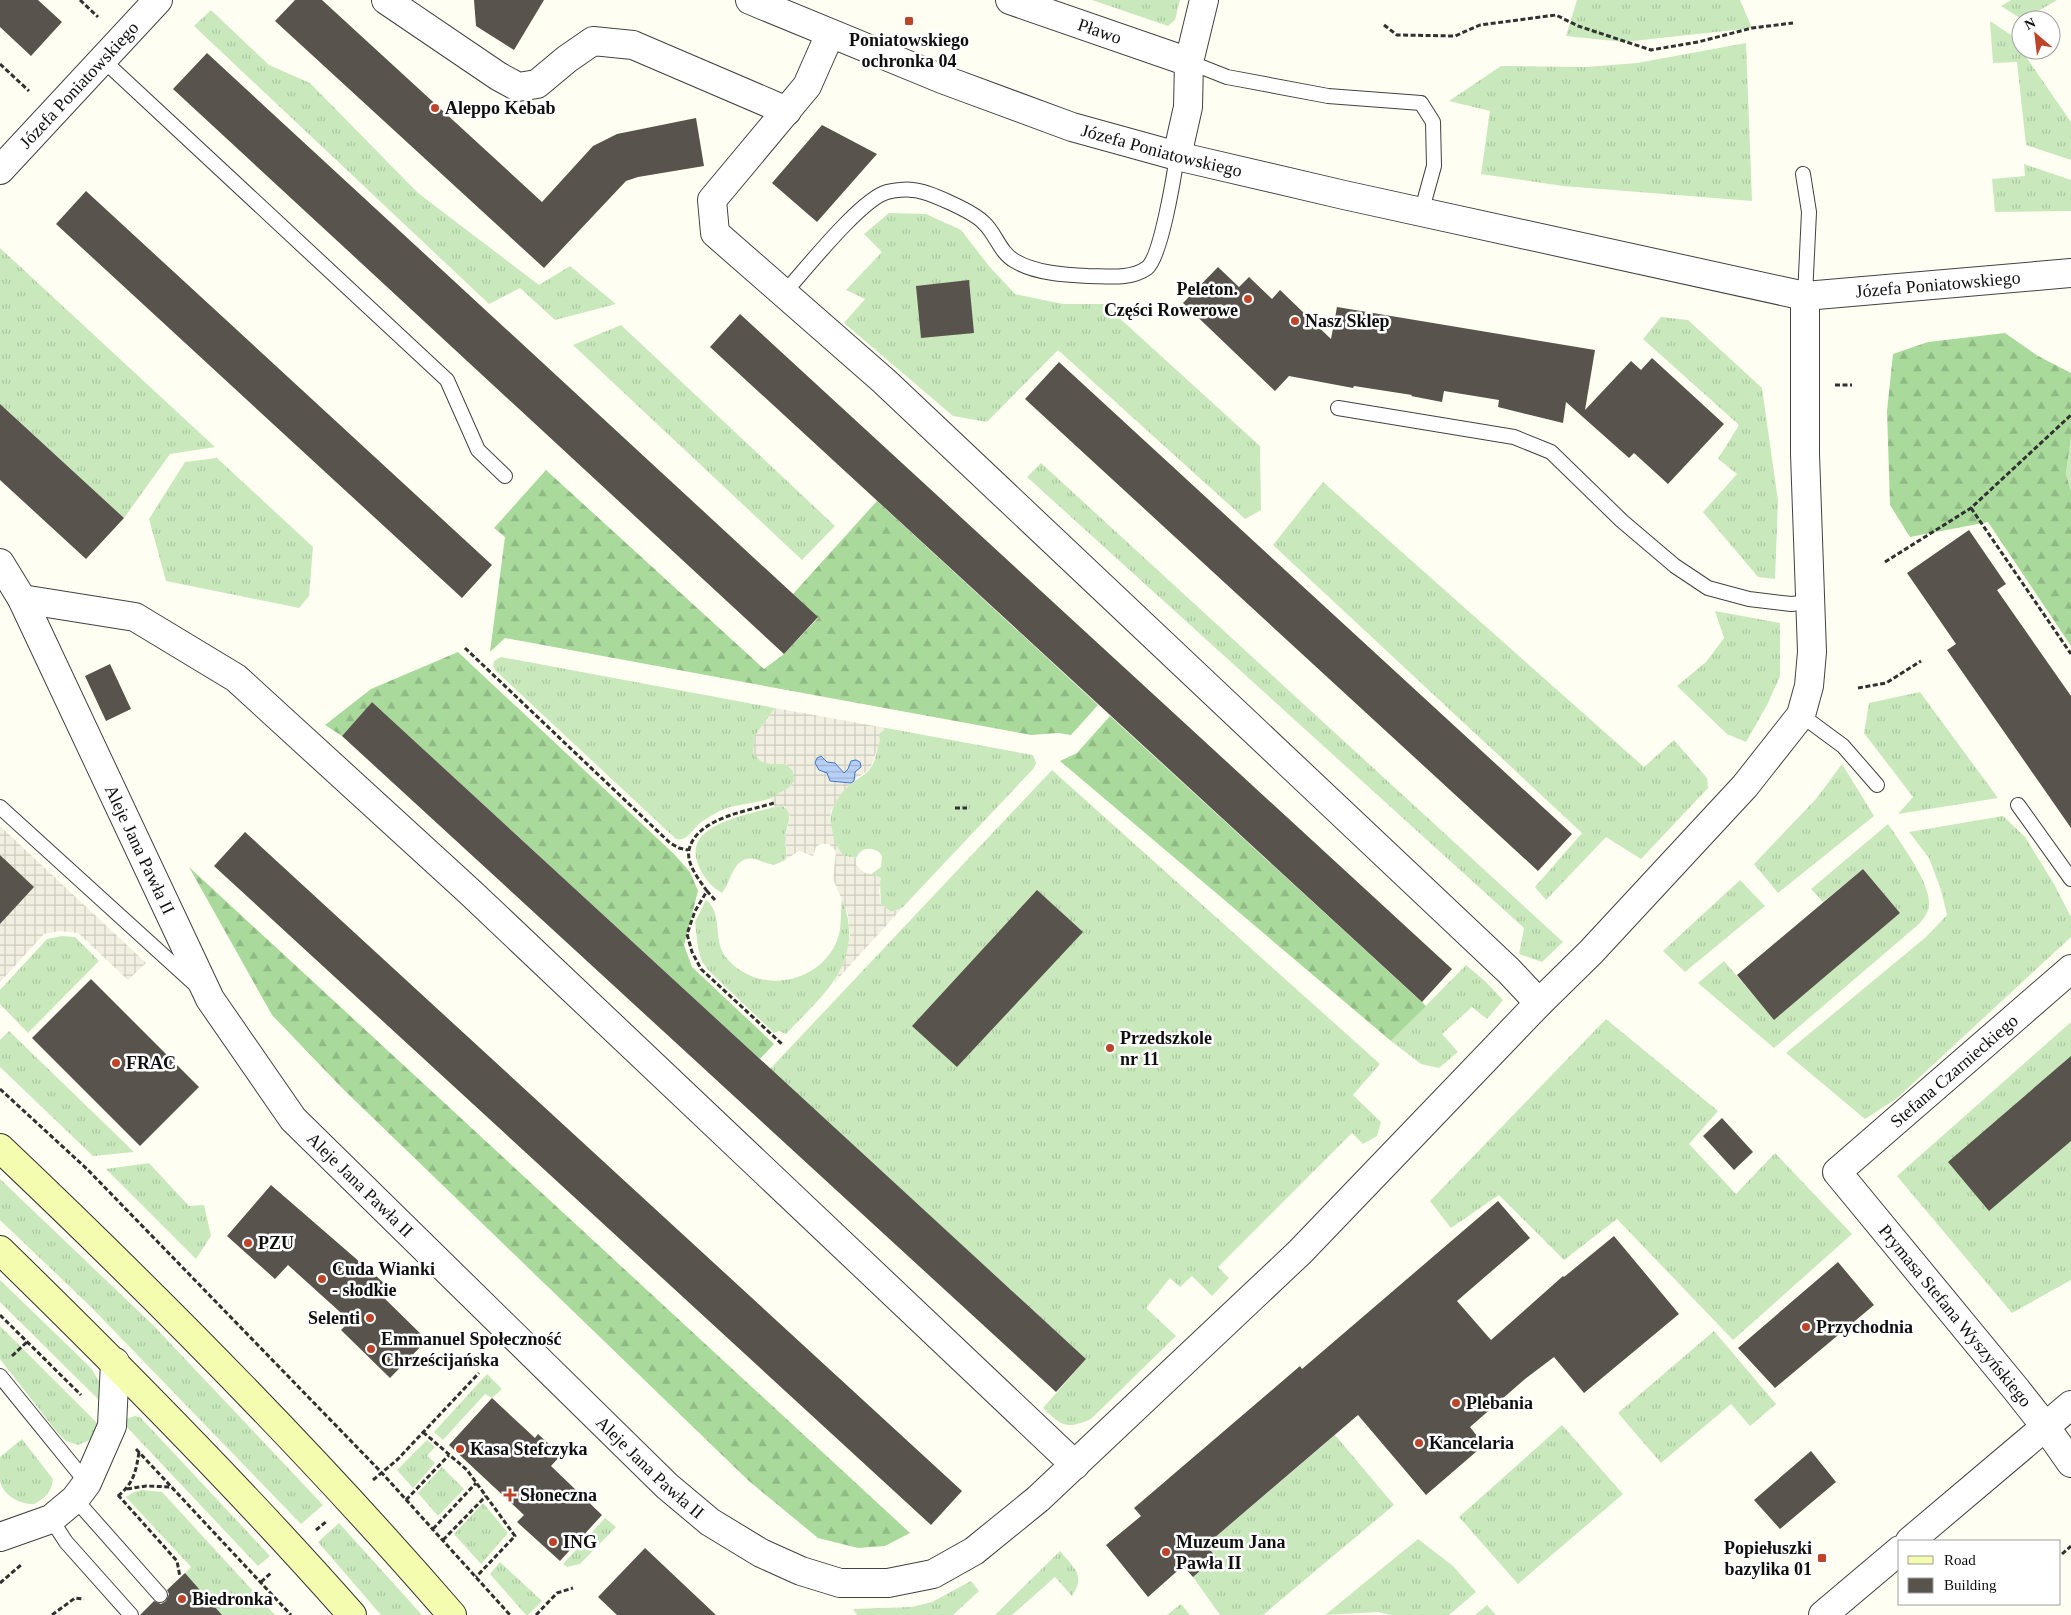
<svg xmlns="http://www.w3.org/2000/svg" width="2071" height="1615" font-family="'Times New Roman',serif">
<defs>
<pattern id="grass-tufts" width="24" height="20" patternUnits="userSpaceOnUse" patternTransform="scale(1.25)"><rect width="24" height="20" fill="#c9e9bc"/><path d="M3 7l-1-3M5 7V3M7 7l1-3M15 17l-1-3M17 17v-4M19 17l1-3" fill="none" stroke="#abc7a0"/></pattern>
<pattern id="forest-firs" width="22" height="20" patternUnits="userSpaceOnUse" patternTransform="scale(1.25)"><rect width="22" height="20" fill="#a9da9b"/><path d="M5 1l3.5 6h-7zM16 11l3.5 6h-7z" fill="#90ba84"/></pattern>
<pattern id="plaza-grid" width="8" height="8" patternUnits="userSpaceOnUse" patternTransform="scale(1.25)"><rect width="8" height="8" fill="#f0efe0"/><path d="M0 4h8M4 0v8" fill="none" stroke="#cdccbf"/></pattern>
<pattern id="water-rules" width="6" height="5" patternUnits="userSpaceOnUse" patternTransform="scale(1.25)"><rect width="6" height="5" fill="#b8d0f5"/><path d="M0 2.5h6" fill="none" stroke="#9db1d1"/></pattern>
</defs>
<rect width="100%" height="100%" fill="#fefff2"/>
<path fill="url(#grass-tufts)" d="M1092 0H1180L1175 20 1168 26Z
M1577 0H1740L1752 28 1624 42 1566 36Z
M2011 0H2057L2023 20 2001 6Z
M211 10 269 65 310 83 418 193 539 285 570 266 616 304 555 320 520 288 489 304 194 26Z
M1990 21 2011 35 2071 122V160L2026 145 2017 62 1993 63Z
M1746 43 1752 201 1563 186 1481 174 1490 111 1449 101 1501 66 1587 67 1637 63Z
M2024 164 2071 180V211L1995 212 1992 179 2025 176Z
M889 213 926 214 961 230 989 266 1015 294 1063 304H1104L1260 446 1261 510 1245 519 1058 350 987 422 953 416 844 323 865 299 846 290 882 252 864 234Z
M0 248 215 447 170 454 124 518 0 404Z
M1661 317 1688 320 1762 388 1778 501 1775 579 1758 577 1703 512 1737 474 1718 459 1739 425 1643 339Z
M621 325 835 526 802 560 573 345Z
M2071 437V491L2066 474Z
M217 458 313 547 309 596 299 608 166 581 149 519 185 462Z
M1041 463 1563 942 1542 962 1519 954 1524 928 1027 477Z
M1323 482 1644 767 1674 740 1707 778 1708 788 1641 859 1606 837 1546 900 1535 887 1582 833 1273 545Z
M1715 611 1780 623V676L1767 705 1746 742 1727 734 1677 686 1706 662 1724 638Z
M501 657 775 708 754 737 770 764C783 762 796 764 794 781 782 803 749 801 727 808 719 811 710 816 703 821 693 827 688 842 676 839L496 671 493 666 494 661Z
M1920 692 1998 798 1898 814 1913 797 1864 733 1869 703Z
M886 728 1033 755 1036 763 1034 768 902 908 891 912 881 904 880 884 876 875H870L881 867 882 856 879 852C869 846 861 848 856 858L844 856C824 836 827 805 847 787 854 780 863 777 869 770 876 763 879 743 879 734Z
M1842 764 1874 816 1778 893 1754 864 1816 799Z
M1052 770 1380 1064 1353 1095 1381 1122 1377 1136 1363 1144 1352 1133 1218 1267 1229 1278 1212 1296 1192 1276 1180 1287 1170 1278 1146 1308 1176 1336 1091 1419C1066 1430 1062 1426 1043 1408L1086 1359 770 1069Z
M781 805 788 810C792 821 785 827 785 839 785 846 788 852 785 860L774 865C767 864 761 861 755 859 733 855 732 881 722 893 710 886 703 877 698 864 681 822 755 814 781 805Z
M2003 816 2025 837 2054 884 2071 917V937L1896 1099 1865 1119 1786 1053 1926 937 1947 915 1941 890 1929 858 1909 832Z
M1888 824C1900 842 1930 882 1929 904 1929 912 1924 918 1919 924L1774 1048 1698 983 1724 961 1774 1019 1900 913 1863 869 1823 902 1811 889Z
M1740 880 1765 906 1685 972 1663 951Z
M842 898C866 963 826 991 786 1034L779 1031 774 1033 710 972 702 962 698 948 695 922 706 900C723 913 713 939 725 956 753 993 812 987 834 947 843 932 840 915 842 898Z
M62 936 75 937 99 961 28 1033 0 1004V990L47 939Z
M1466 965 1486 982 1503 1000 1487 1019 1472 1007 1442 1034 1458 1052 1439 1068 1421 1064 1391 1041Z
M1606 1019 1718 1111 1689 1144 1736 1194 1775 1153 1852 1234 1733 1340 1617 1219 1564 1260 1499 1195 1451 1228 1430 1201Z
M2071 1022V1280L2012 1313 1897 1176Z
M9 1031 134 1152 93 1156 0 1067V1040Z
M149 1163 189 1206 204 1205 211 1236 196 1259 106 1169Z
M0 1179 153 1325 323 1505 301 1524 90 1306 0 1220Z
M0 1280 91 1368 99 1381 100 1401 0 1302Z
M0 1326 98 1424 94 1438 78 1445 66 1441 57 1432 0 1359Z
M1714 1331 1776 1404 1750 1426 1731 1404 1661 1463 1618 1413Z
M487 1374 502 1389 492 1398 485 1394 443 1440 434 1432Z
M135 1416 140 1417 270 1556 258 1566 124 1424 125 1419Z
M1562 1425 1623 1494 1518 1584 1459 1517Z
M1335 1435 1394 1505 1263 1615H1220L1193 1577 1216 1557 1206 1545Z
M22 1439 53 1479C52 1492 44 1499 34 1504 20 1505 3 1495 0 1481 0 1473 0 1464 0 1457Z
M427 1440 435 1447 427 1456 435 1463 413 1488 397 1470Z
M442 1467 464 1489 438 1516 418 1493Z
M142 1490 162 1492 275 1615H222L185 1573 191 1567 126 1497 134 1492Z
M483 1503 508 1533 481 1564 454 1534Z
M605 1518 616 1527 580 1564 567 1567 563 1564Z
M339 1523 422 1615H381L318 1542Z
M1418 1539 1453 1566 1476 1592 1449 1615H1391L1378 1612 1325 1615Z
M1060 1551C1074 1568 1086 1575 1072 1596L1055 1577 1012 1615H995Z
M500 1562 542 1601 528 1615H526L490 1574Z
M971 1581 979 1591 953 1615H857L853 1609 912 1607 932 1602Z
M1181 1604 1190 1615H1167Z
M1487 1605 1496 1615H1475Z"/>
<path fill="url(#forest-firs)" d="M2005 333 2038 356 2071 373V437L2066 474 2071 491V646L1988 522 1910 537 1890 505 1887 411 1893 354 1928 342Z
M546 470 764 669 784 654 818 618 793 594 877 501 1098 705 1071 735 1058 733 1031 735 505 638 490 652 505 537 494 528Z
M458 652 674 854 690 872 698 891 684 945 692 967 774 1044 760 1059 372 702 342 736 325 725 371 689Z
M1110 716 1426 1006 1391 1041 1060 761 1077 753Z
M189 867 910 1533 885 1546 858 1548 818 1538 749 1481 343 1089 272 1015Z"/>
<path fill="url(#plaza-grid)" d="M775 708 886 728 879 734 880 741 870 769 854 780 839 796 831 811 830 820 834 839 841 853 844 856 856 858V865L865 873 875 875 881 878 879 892 881 904 891 912 902 908 834 983 845 960 850 936 848 914 833 879 836 851 829 844H820L816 847 813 856 799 851 785 860 787 853 785 838 790 816 785 806 775 807 771 798 791 786 794 781 793 771 786 764H770L760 761 753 753 754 737Z
M0 826 146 963 128 980 78 933 59 931 44 934 0 982V924L34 887 0 855Z"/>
<path fill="url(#water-rules)" stroke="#4074cb" d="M821 756 827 762 835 763 844 773 848 769 851 761 856 760 860 762 861 767 855 772 854 781 851 783 830 781 827 773 819 770 815 763 817 758Z"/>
<path fill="#58534c" d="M0 0H38L62 22 31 56 0 27Z
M295 0H322L542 202 593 146 617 134 696 118 704 166 638 177 626 181 544 268 275 21Z
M474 0H544L514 50 476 26Z
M207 53 818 617 784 654 173 89Z
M822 125 877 154 817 222 772 183Z
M86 191 492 565 462 598 56 224Z
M1218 267 1239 287 1249 277 1272 299 1280 290 1331 339 1337 307 1595 350 1585 410 1631 361 1641 370 1652 358 1724 424 1668 484 1634 453 1629 458 1566 402 1563 423 1498 407 1499 400 1444 391 1442 402 1411 396 1412 395 1354 386 1353 388 1289 376 1275 391 1183 303Z
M969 280 974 333 921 338 916 286Z
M740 314 1452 969 1422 1002 710 347Z
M1059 362 1572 834 1538 871 1025 399Z
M0 404 124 518 86 559 0 480Z
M1969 530 2006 584 1997 590 2071 696V828L1947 650 1956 644 1907 573Z
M110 664 131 709 106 721 85 676Z
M372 702 1086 1359 1056 1392 342 736Z
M245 832 962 1491 931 1525 214 866Z
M0 855 34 887 0 924Z
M1863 869 1900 913 1774 1020 1737 975Z
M1037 890 1083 932 957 1067 912 1026Z
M91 979 199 1087 140 1146 32 1038Z
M2071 1056V1141L1989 1211 1948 1162Z
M1722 1118 1753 1152 1734 1170 1703 1136Z
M271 1185 384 1283 377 1291 427 1340 390 1378 341 1330 350 1321 288 1265 275 1279 227 1236Z
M1498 1201 1530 1238 1457 1301 1491 1340 1563 1276 1564 1277 1614 1236 1679 1314 1584 1393 1554 1357 1525 1379 1470 1427 1484 1445 1426 1495 1358 1415 1206 1545 1216 1557 1193 1577 1183 1566 1148 1597 1106 1545 1141 1516 1134 1508 1300 1366 1302 1369Z
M1838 1262 1874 1305 1775 1388 1738 1348Z
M492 1398 535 1438 538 1434 561 1455 551 1466 602 1515 560 1561 517 1522 524 1515 449 1445Z
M1811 1451 1836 1482 1780 1529 1754 1500Z
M645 1548 716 1615H617L598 1597Z
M185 1573 222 1615H140L154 1601 161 1604 166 1601 169 1594 167 1590Z"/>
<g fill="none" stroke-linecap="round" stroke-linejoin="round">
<defs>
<path id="service" d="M102 59 447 380 478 450 505 476
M1189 62 1227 77 1328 96 1421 103 1433 122 1434 166 1421 213
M1803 174 1809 212 1805 296
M785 292C805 270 861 199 887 192 894 190 906 189 913 190 928 191 974 212 984 223 996 234 1000 253 1015 261 1035 273 1065 275 1088 276 1107 276 1130 280 1147 268 1161 257 1174 176 1177 156
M1338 408 1514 437 1551 452 1622 521 1675 566 1708 588 1749 599 1791 604 1811 602
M1801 715 1843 746 1877 785
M2018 805 2071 879
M0 807 197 986
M0 1376 87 1483
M75 1499 160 1595
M51 1519 66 1542 131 1615"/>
<g id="minor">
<path d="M386 0 498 76 518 87 537 84 567 59 593 41 633 45 787 111"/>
<path id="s1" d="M1010 0 1189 62"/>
<path d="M830 34 807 86 712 200 715 233 884 381 1509 971 1539 1003"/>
<path d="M1177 156 1188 107 1189 62 1204 0"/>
<path id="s2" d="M0 170 158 0"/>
<path id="s3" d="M0 563 22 599 210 999 293 1119 667 1486 710 1522 761 1553 801 1571 840 1583H888L933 1574 974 1551 1038 1499 1300 1252 1539 1003 1591 952 1745 786 1801 715 1809 686 1812 652 1805 454V296"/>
<path d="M22 599 135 617 236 678 470 892 1075 1465"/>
<path id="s4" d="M2071 969 1837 1172 2015 1388 2045 1426 2071 1463"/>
<path d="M0 1537 51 1519 75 1499 87 1483 112 1426 115 1362"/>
</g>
<g id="tertiary">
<path id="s5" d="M750 0 942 79 1072 127 1177 156 1344 195 1805 296 2071 273"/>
<path d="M1910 1541 2071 1405"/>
<path d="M1823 1615 1900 1550"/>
</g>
<path id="secondary" d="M0 1148C157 1297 310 1451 452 1615
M0 1250C121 1368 240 1488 352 1615"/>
</defs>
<use href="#service" stroke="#424242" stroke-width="16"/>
<use href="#minor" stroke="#424242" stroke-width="30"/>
<use href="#tertiary" stroke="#424242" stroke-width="30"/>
<use href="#secondary" stroke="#313131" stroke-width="30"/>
<path stroke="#313131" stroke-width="3" stroke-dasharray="5 2.5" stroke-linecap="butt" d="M80 0 98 17
M1384 25 1397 35 1455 36 1480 25 1556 15 1578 26 1651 50 1698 42 1752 28 1793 23
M0 64 29 91
M1835 385H1852
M1971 508 2071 654
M1885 562 1971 508 2071 415
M465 648 670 843 679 848 688 850
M1858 688 1886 683 1921 661
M955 808H967
M707 891C700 881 686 864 689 850 696 818 748 811 774 803
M715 900 707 891 695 911 687 934 692 952 701 969 783 1045
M0 1089 87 1169 382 1473 510 1615
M0 1315 81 1395
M12 1356 28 1341
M423 1432 467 1470 515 1536 476 1577
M136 1449 291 1615
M373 1480 397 1460 479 1373
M127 1489 146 1486 172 1487
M118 1495 177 1561 180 1577
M118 1496C134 1483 136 1471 139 1452
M406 1500 449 1455
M433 1529 476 1483
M316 1530 327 1521
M443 1540 486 1496
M2062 1554 2071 1546
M261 1582 272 1572
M0 1583 22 1564
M52 1615 75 1598 84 1599
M536 1615 557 1593 573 1588"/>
<use href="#service" stroke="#fff" stroke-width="14"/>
<use href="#minor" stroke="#fff" stroke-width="28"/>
<use href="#tertiary" stroke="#fff" stroke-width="28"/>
<use href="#secondary" stroke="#f4fdaf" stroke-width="28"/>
</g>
<g fill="#be4429" stroke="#fff" stroke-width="2">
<rect x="904" y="16" width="10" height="10" rx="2.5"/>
<circle cx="435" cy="108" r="5"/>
<circle cx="1248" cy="299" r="5"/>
<circle cx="1295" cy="321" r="5"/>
<circle cx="1110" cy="1048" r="5"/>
<circle cx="116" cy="1063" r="5"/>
<circle cx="248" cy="1243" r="5"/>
<circle cx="322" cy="1279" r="5"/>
<circle cx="370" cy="1318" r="5"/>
<circle cx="1806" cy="1327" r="5"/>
<circle cx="371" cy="1349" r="5"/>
<circle cx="1456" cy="1403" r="5"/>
<circle cx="1419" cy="1443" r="5"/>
<circle cx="460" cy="1449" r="5"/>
<path d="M507.5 1487.5h5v5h5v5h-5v5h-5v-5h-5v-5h5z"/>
<circle cx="553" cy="1542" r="5"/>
<circle cx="1166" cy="1552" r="5"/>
<rect x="1817" y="1553" width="10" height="10" rx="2.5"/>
<circle cx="182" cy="1599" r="5"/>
</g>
<g text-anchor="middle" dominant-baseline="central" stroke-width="5" stroke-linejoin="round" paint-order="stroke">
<g font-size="18" fill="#0f0f0f" stroke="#fff">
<text stroke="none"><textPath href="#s1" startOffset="95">Pławo</textPath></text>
<text stroke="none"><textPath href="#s2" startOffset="116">Józefa Poniatowskiego</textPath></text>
<text stroke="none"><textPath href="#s5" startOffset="439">Józefa Poniatowskiego</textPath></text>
<text stroke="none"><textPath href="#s5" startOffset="1232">Józefa Poniatowskiego</textPath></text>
<text stroke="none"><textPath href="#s3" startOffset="319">Aleje Jana Pawła II</textPath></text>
<text transform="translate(1954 1071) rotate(-41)">Stefana Czarnieckiego</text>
<text stroke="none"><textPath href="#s3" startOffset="724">Aleje Jana Pawła II</textPath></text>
<text stroke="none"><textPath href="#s4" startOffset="496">Prymasa Stefana Wyszyńskiego</textPath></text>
<text stroke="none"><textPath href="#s3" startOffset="1129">Aleje Jana Pawła II</textPath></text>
</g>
<g font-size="18" font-weight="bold" fill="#0f0f0f" stroke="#fff" text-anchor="start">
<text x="909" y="40" text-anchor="middle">Poniatowskiego<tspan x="909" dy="21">ochronka 04</tspan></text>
<text x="445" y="108">Aleppo Kebab</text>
<text x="1238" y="289" text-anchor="end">Peleton.<tspan x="1238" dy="21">Części Rowerowe</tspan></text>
<text x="1305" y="321">Nasz Sklep</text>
<text x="1120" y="1038">Przedszkole<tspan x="1120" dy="21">nr 11</tspan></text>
<text x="126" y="1063">FRAC</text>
<text x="258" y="1243">PZU</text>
<text x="332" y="1269">Cuda Wianki<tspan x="332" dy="21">- słodkie</tspan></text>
<text x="360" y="1318" text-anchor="end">Selenti</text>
<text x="1816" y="1327">Przychodnia</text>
<text x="381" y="1339">Emmanuel Społeczność<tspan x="381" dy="21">Chrześcijańska</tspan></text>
<text x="1466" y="1403">Plebania</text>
<text x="1429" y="1443">Kancelaria</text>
<text x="470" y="1449">Kasa Stefczyka</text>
<text x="520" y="1495">Słoneczna</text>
<text x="563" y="1542">ING</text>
<text x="1176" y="1542">Muzeum Jana<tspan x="1176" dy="21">Pawła II</tspan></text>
<text x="1812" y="1548" text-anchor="end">Popiełuszki<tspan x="1812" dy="21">bazylika 01</tspan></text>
<text x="192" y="1599">Biedronka</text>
</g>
</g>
<rect x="1898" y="1540" width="162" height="65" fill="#ffffff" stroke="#9f9f9f"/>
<rect x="1908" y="1556" width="25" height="8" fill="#f4fdaf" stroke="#9f9f9f"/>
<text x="1944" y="1565" font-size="15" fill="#0f0f0f">Road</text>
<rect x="1908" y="1578" width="25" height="15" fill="#58534c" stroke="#9f9f9f"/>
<text x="1944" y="1590" font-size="15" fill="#0f0f0f">Building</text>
<g transform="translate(2036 35) rotate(332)"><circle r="24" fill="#ffffff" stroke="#9f9f9f"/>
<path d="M0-4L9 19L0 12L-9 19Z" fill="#be4429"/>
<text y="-8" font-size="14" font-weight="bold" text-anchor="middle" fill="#0f0f0f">N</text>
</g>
</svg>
